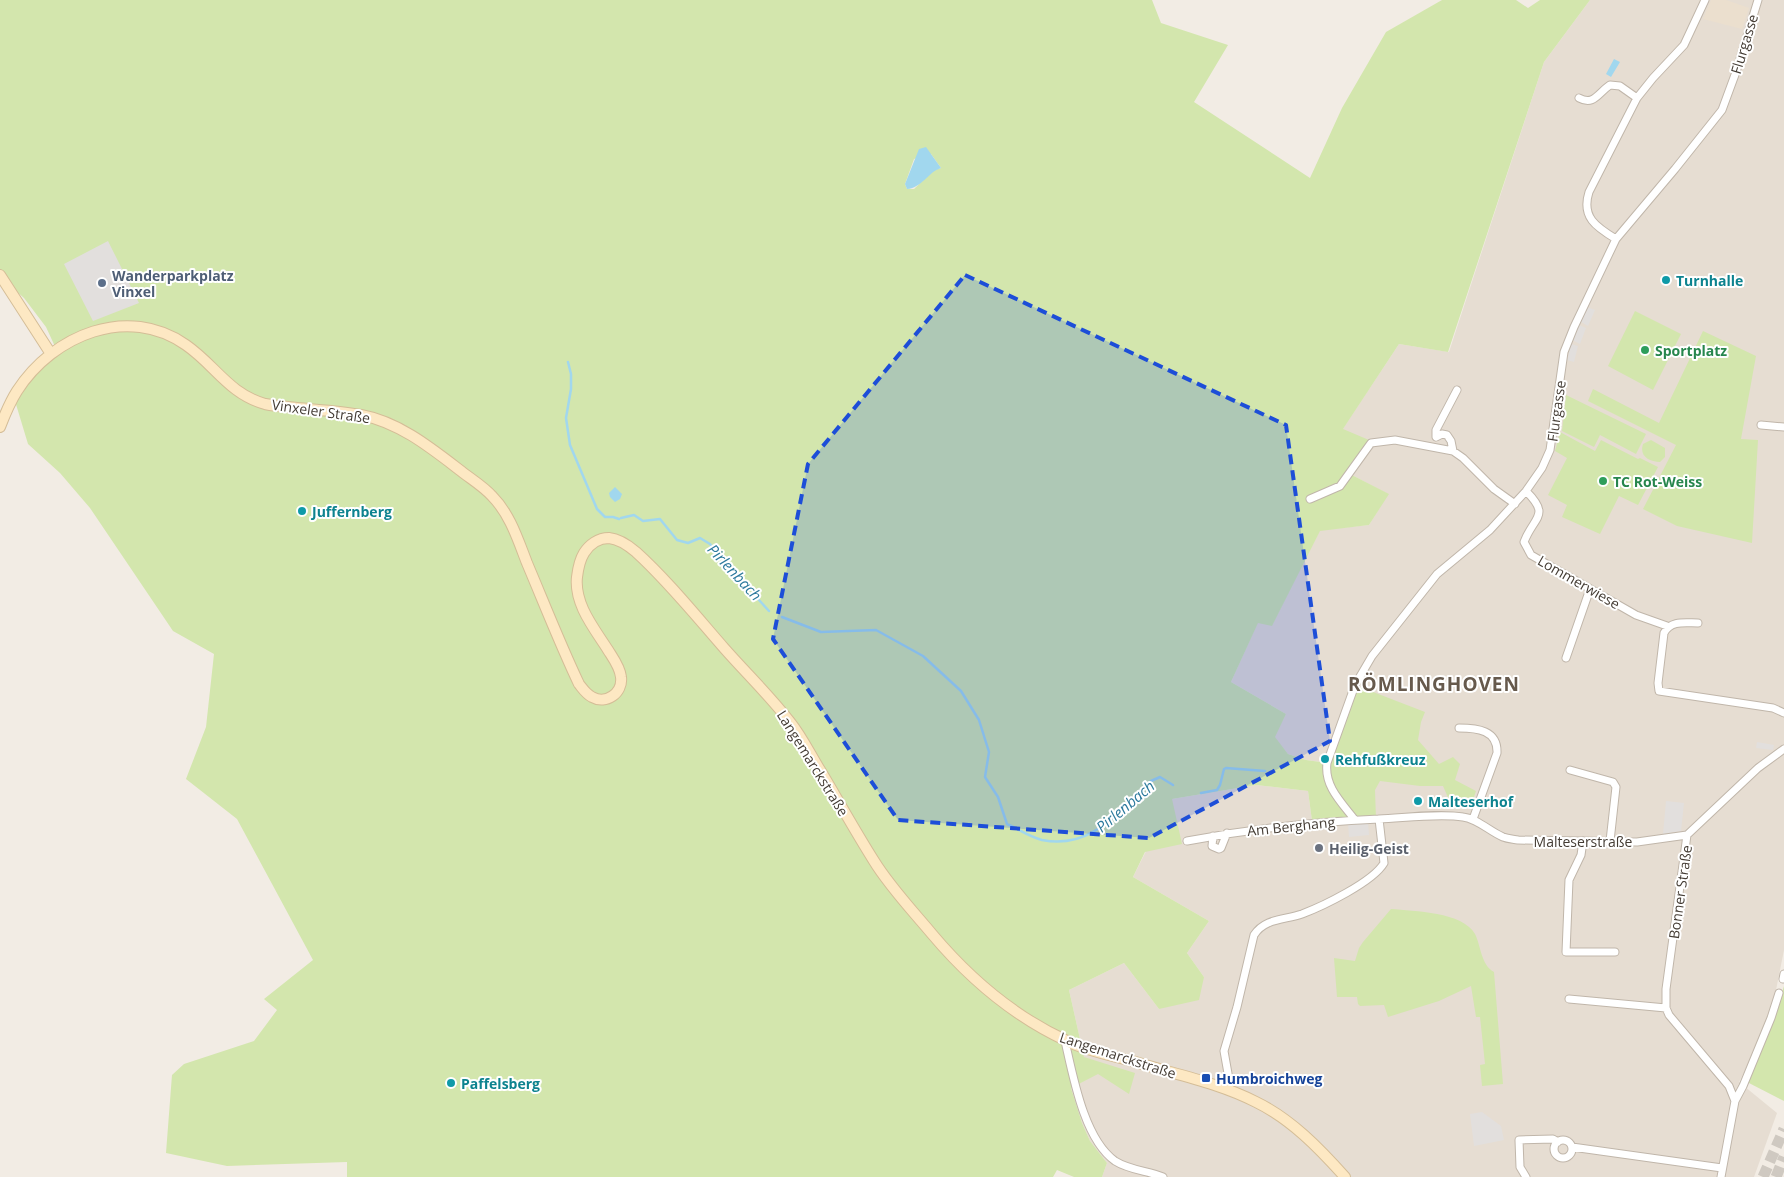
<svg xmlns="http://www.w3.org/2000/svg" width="1784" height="1177" font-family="'Open Sans',sans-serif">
<rect width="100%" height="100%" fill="#f2ece4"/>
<path fill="#e6ddd2" d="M1590 0H1784V950L1775 995 1754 1053 1739 1082 1777 1113 1754 1177H1102L1107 1163 1090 1141 1082 1123 1071 1088 1098 1073 1084 1057 1069 990 1124 963 1159 1009 1204 977 1187 953 1209 921 1133 877 1172 799 1256 785 1308 791 1312 821 1328 763 1306 760 1288 754 1274 737 1286 714 1231 682 1258 622 1272 625 1320 530 1369 525 1388 494 1346 472 1342 430 1399 344 1449 352 1544 62Z"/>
<path fill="#ebdfce" d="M1711 0H1726L1749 8 1742 29 1703 19Z"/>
<path fill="#d3e6ad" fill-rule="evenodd" d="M0 0H1152L1161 23 1228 45 1194 102 1310 178 1342 108 1386 32 1442 0H1516L1528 8 1540 0H1590L1544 62 1448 352 1399 344 1343 429 1369 440 1346 472 1389 494 1369 525 1320 531 1272 626 1258 623 1231 682 1286 714 1275 737 1288 754 1306 760 1328 763 1355 685 1425 712 1421 722 1418 740 1439 764 1453 757 1460 764 1455 780 1476 791 1470 809 1462 802H1450L1443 786H1420L1380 781 1375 790 1376 819 1312 821 1308 791 1256 785 1172 799 1182 844 1145 852 1133 877 1209 921 1187 953 1204 977 1199 1000 1159 1009 1124 963 1069 990 1084 1057 1135 1073 1129 1094 1098 1074 1071 1088 1082 1123 1090 1141 1107 1163 1102 1177H1074L1057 1170 1053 1177H347V1162L227 1166 166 1153 172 1075 184 1064 254 1041 277 1010 264 999 313 960 237 819 186 779 206 727 214 654 173 631 90 508 60 473 28 444 15 401 31 378 58 353 46 327 24 298 0 277ZM931 154 941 168 934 170 914 189H907L905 184 914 159Z
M1635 311 1681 334 1653 390 1608 366Z
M1703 331 1756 356 1741 439 1758 440 1752 543 1677 526 1643 509 1676 445 1588 401 1593 389 1659 423Z
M1566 395 1646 434 1636 454 1600 435 1594 447 1562 431Z
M1560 432 1595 451 1601 440 1638 459 1640 458 1658 467 1638 505 1619 496 1600 534 1562 517 1567 505 1548 495 1567 458 1555 451Z
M1651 440 1665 448V457L1660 462C1649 462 1639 456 1643 444Z
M1391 909C1414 911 1463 912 1475 934 1481 946 1481 965 1494 972L1503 1084 1482 1086 1480 1065 1485 1064 1480 1017H1476L1471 986 1439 1001 1388 1017 1384 1005 1360 1006 1358 1004 1357 997H1337L1334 958 1355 961 1359 948 1363 942Z
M1784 986V1101L1747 1082 1776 1013Z"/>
<path fill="#e2dfdd" d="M108 241 139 303 93 321 64 264Z
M1587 307 1595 310 1588 326 1581 322Z
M1579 325 1586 328 1580 344 1572 340Z
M1571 344 1578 346 1574 362 1567 360Z
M1757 742 1774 745 1773 750 1756 748Z
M1666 801 1684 803 1681 831 1663 834Z
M1368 822 1369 835 1349 837 1348 823Z
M1482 1112 1501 1126 1504 1140 1474 1146 1470 1114Z"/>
<path fill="#a1d7ee" d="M1614 59 1620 62 1611 77 1606 74Z
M926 147 941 168C928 172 922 188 907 189L905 184 919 149Z
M615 487 622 494 620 499 615 502 610 497 609 493Z"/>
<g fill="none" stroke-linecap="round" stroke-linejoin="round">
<path stroke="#a1d7ee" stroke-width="2.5" d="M568 362 571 374V389L566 418 570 445 597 509 605 517H613L619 519
M621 518 634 515 643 521 660 519 677 540 688 543 700 538 710 544 738 577 755 590 759 600 769 611
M782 617 821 632 876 630 923 656 961 691 979 720 989 752 985 777 998 797 1007 824C1018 829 1030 837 1042 840 1093 850 1117 811 1151 781L1160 777 1173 785
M1201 793 1217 790 1220 785 1224 769 1226 768 1265 771"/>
<path stroke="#cfc9c1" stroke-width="11" stroke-dasharray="11 5.5" stroke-linecap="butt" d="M1763 1177 1784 1129
M1776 1177 1784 1157"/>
<defs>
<path id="minor" d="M1579 98C1594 106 1598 93 1610 85L1620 86 1637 98
M1616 239C1596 227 1581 217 1589 192L1637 98 1653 78 1684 45 1705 0
M1761 425 1784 427
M1453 451 1451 441 1447 435 1442 434 1436 437V430L1457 390
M1526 491C1551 516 1534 516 1524 542L1531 555 1636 615 1667 626
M1310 499 1340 486 1371 443 1395 440 1453 451 1463 458 1494 489 1515 504
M1698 623C1685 623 1671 620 1664 633L1658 683 1659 691 1773 708 1784 713
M1566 658 1590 589
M1459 728C1477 728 1498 730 1497 753L1473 819
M1570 770 1613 782 1616 787 1610 841
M1355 820C1341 802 1324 786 1327 763L1355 685 1372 656 1437 574 1490 530 1526 491 1542 468 1550 450 1564 352 1574 327 1616 239 1675 169 1722 110 1736 72 1758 0
M1687 835 1666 989V1008L1669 1015 1729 1086 1735 1101
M1213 836 1212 846 1219 849 1221 848 1227 833
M1187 841C1250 829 1314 822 1379 819 1404 818 1439 813 1463 817 1478 819 1489 831 1503 837 1508 839 1513 839 1518 840L1637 842 1687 835 1758 768 1784 749
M1583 841 1581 855 1569 880 1566 952H1615
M1783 979 1784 974
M1569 999 1666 1008
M1065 1041C1073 1076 1084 1139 1115 1161 1129 1170 1148 1171 1163 1177
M1229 1090V1079L1224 1051 1237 1007 1254 935C1265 918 1285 920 1302 914 1323 906 1373 882 1384 863L1379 819
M1554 1149a9 9 0 1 1 18 0a9 9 0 1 1-18 0Z
M1572 1147 1722 1168
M1526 1177 1520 1167 1519 1140 1553 1139 1558 1142
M1721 1177 1735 1101 1743 1086 1771 1018 1779 993"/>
<path id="secondary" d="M0 275 51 354
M0 427C5 414 10 402 17 391 53 335 128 304 186 345 215 365 229 394 265 404 275 406 287 407 297 408 318 410 340 411 361 415 399 422 431 448 461 471 471 479 483 486 492 496 510 514 518 540 527 563 544 603 560 644 579 684 583 689 586 694 592 697 606 705 623 693 621 677 620 667 613 658 608 650 594 628 574 604 577 577 578 569 579 561 584 553 589 545 598 538 609 538 619 539 629 546 636 552 668 581 696 616 724 648 746 673 770 696 790 722 802 737 810 754 820 770 838 800 855 831 874 861 890 887 912 910 932 934 969 978 1013 1016 1067 1041 1087 1051 1110 1055 1132 1061 1173 1074 1217 1082 1256 1102 1291 1119 1319 1148 1345 1177"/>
</defs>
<use href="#minor" stroke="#c0b6aa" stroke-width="9"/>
<use href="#secondary" stroke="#d4bd97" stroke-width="12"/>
<use href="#minor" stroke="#fff" stroke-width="7"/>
<use href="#secondary" stroke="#fde8c3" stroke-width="10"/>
</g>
<path fill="#1d4ed8" fill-opacity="0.2" stroke="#1d4ed8" stroke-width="4" stroke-dasharray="10 6" stroke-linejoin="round" d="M965 275 1286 425 1330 741 1149 838 898 820 773 639 808 464Z"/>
<g fill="#0f9aa8" stroke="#fff" stroke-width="2">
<circle cx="1666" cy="280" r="5"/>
<circle cx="302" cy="511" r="5"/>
<circle cx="1325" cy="759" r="5"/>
<circle cx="1418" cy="801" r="5"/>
<circle cx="451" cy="1083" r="5"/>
</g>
<circle fill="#5c6f8a" stroke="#fff" stroke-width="2" cx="102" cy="283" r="5"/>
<g fill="#2e9e5b" stroke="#fff" stroke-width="2">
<circle cx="1645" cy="350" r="5"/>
<circle cx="1603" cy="481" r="5"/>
</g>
<circle fill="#6b7280" stroke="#fff" stroke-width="2" cx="1319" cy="848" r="5"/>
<rect fill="#1a4fb4" stroke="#fff" stroke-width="2" x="1201" y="1073" width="10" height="10" rx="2.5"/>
<g text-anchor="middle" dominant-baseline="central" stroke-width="4" stroke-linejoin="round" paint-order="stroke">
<g font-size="14" fill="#443c34" stroke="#fff">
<text transform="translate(1744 44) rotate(-73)">Flurgasse</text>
<text transform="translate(321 411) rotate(8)">Vinxeler Straße</text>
<text transform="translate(1556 411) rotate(-82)">Flurgasse</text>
<text transform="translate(1579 582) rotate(30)">Lommerwiese</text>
<text transform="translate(813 763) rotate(58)">Langemarckstraße</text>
<text transform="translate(1291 826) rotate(-6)">Am Berghang</text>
<text x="1583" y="841">Malteserstraße</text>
<text transform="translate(1680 892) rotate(-82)">Bonner Straße</text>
<text transform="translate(1118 1055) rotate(18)">Langemarckstraße</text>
</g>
<g font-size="14" font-weight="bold" fill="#4e5e75" stroke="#fff" text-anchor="start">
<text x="112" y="275">Wanderparkplatz<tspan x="112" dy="16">Vinxel</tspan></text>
</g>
<g font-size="14" font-weight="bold" fill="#0d838f" stroke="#fff" text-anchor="start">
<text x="1676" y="280">Turnhalle</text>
<text x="312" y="511">Juffernberg</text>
<text x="1335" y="759">Rehfußkreuz</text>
<text x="1428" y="801">Malteserhof</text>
<text x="461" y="1083">Paffelsberg</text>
</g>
<g font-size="14" font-weight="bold" fill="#27864d" stroke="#fff" text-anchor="start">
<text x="1655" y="350">Sportplatz</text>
<text x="1613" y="481">TC Rot-Weiss</text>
</g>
<g font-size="14" font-weight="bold" fill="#5b616d" stroke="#fff" text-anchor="start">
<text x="1329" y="848">Heilig-Geist</text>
</g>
<g font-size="14" font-weight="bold" fill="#164399" stroke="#fff" text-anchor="start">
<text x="1216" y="1078">Humbroichweg</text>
</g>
<g font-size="15" font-style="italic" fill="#2d7a9d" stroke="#fff">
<text transform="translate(735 572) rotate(47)">Pirlenbach</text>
<text transform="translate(1125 806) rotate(-40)">Pirlenbach</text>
</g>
<g font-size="19" font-weight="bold" letter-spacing="1" fill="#66594c" stroke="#fff">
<text x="1434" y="684">RÖMLINGHOVEN</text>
</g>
</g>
</svg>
